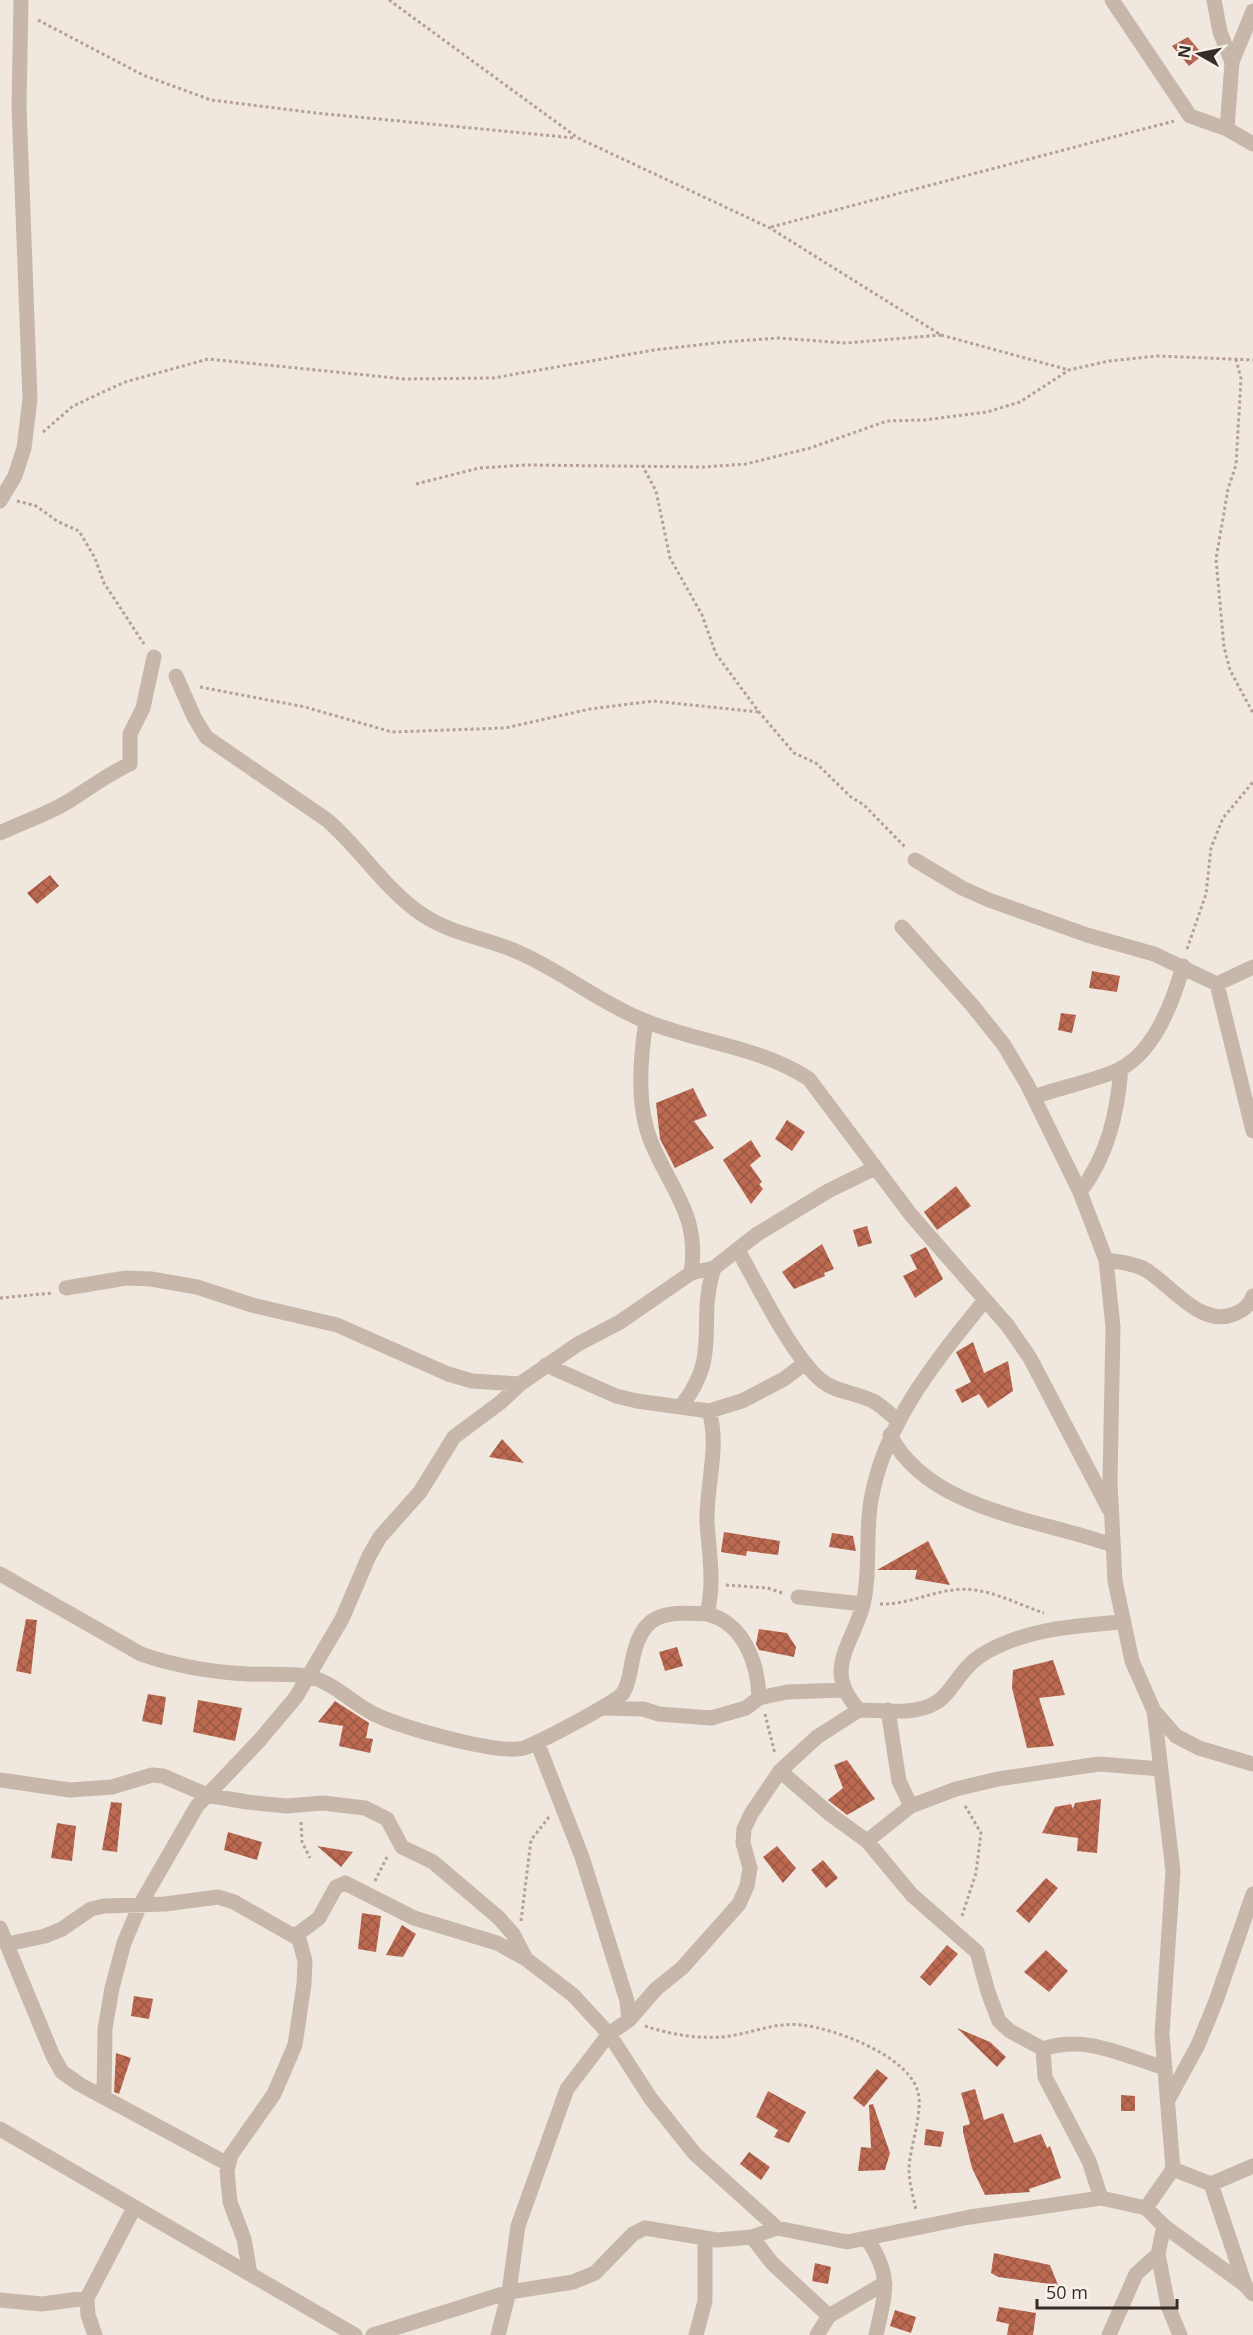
<svg xmlns="http://www.w3.org/2000/svg" width="1253" height="2335" font-family="'Open Sans',sans-serif">
<defs>
<pattern id="building-cross-hatch" width="8" height="8" patternUnits="userSpaceOnUse" patternTransform="scale(1.5)"><rect width="8" height="8" fill="#bc6951"/><path d="M0 0l8 8M0 8l8-8" fill="none" stroke="#9a5743"/></pattern>
</defs>
<rect width="100%" height="100%" fill="#f0e7de"/>
<path fill="url(#building-cross-hatch)" d="M1188 37 1203 55 1189 66 1172 46Z
M50 875 59 886 37 904 27 893Z
M1092 971 1120 976 1117 992 1089 988Z
M1061 1013 1076 1015 1072 1033 1058 1030Z
M693 1088 707 1116 694 1121 714 1148 675 1168 660 1139 656 1103Z
M787 1120 805 1132 792 1151 775 1139Z
M751 1140 761 1156 750 1165 762 1182 759 1184 763 1189 751 1204 723 1160Z
M956 1186 971 1206 937 1230 924 1212Z
M867 1226 872 1243 858 1247 853 1230Z
M822 1244 834 1269 824 1273 825 1276 794 1289 782 1272Z
M926 1247 943 1279 915 1298 903 1276 917 1269 910 1255Z
M973 1342 984 1373 1008 1361 1013 1391 988 1408 979 1394 962 1403 955 1390 971 1382 956 1352Z
M502 1439 524 1463 489 1457Z
M724 1532 780 1541 778 1555 747 1551 746 1556 721 1552Z
M832 1533 853 1536 856 1551 829 1547Z
M928 1541 950 1585 915 1579 917 1570H877Z
M26 1619 37 1620 31 1674 16 1671Z
M759 1629 787 1633 796 1647 794 1657 759 1650 756 1644Z
M677 1647 683 1666 665 1671 659 1652Z
M1053 1660 1065 1695 1039 1698 1054 1746 1027 1748 1012 1688 1013 1670Z
M148 1694 166 1697 162 1725 142 1721Z
M198 1700 242 1708 235 1741 193 1732Z
M335 1701 369 1723 366 1738 373 1739 370 1753 339 1746 343 1726 318 1722Z
M847 1760 875 1799 847 1815 828 1800 843 1788 834 1765Z
M1101 1799 1097 1853 1077 1851 1078 1838 1042 1833 1055 1807 1071 1804 1073 1809 1075 1803Z
M111 1802 122 1803 117 1852 102 1850Z
M57 1823 76 1826 72 1861 51 1858Z
M228 1832 262 1842 257 1860 224 1850Z
M317 1846 353 1852 341 1867Z
M777 1846 796 1868 783 1883 763 1857Z
M823 1860 838 1878 826 1888 811 1870Z
M1046 1878 1058 1888 1029 1923 1016 1911Z
M362 1913 381 1916 376 1952 358 1949Z
M402 1925 416 1934 403 1957 386 1955Z
M947 1945 958 1954 930 1986 920 1977Z
M1046 1950 1068 1971 1049 1992 1024 1972Z
M134 1996 153 1999 149 2019 131 2016Z
M957 2028 990 2042 1006 2057 997 2067Z
M116 2053 131 2058 119 2094 114 2092Z
M877 2069 888 2078 864 2107 853 2098Z
M975 2089 984 2120 1003 2113 1014 2143 1041 2134 1047 2148 1050 2146 1061 2178 1029 2189 1030 2192 985 2195 972 2168 963 2132V2126L970 2124 961 2093Z
M768 2091 806 2112 789 2143 774 2137 778 2130 756 2117Z
M1121 2095 1135 2096V2111H1121Z
M873 2104 890 2153 885 2170 858 2171 861 2147 871 2148 869 2105Z
M926 2129 944 2132 941 2147 924 2145Z
M749 2152 770 2167 761 2180 740 2164Z
M994 2253 1050 2265 1058 2285 998 2277 991 2273Z
M815 2263 831 2267 828 2284 812 2281Z
M999 2307 1036 2313 1033 2335H1007L1009 2324 996 2321Z
M895 2310 916 2317 911 2333 890 2326Z"/>
<g fill="none" stroke-linecap="round" stroke-linejoin="round">
<path stroke="#b3a195" stroke-width="3" stroke-dasharray="3 3" stroke-linecap="butt" d="M389 0 578 138 770 228 941 335 1069 370
M38 20 143 75 211 100 316 113 575 138
M771 227 1174 121
M1236 359 1241 379 1236 465 1228 489 1216 559 1224 647 1230 670 1253 713
M43 432 73 406 125 382 208 359 405 379 493 378 654 350 724 342 779 338 845 343 941 335
M642 465 656 491 670 558 702 615 716 654 759 712 794 753 816 763 851 797 864 805 905 847
M416 484 479 468 526 465 704 467 746 464 810 448 887 421 924 420 987 412 1020 402 1069 370 1109 361 1157 356 1253 360
M17 501 36 506 57 521 79 531 95 558 104 583 144 644
M200 687 305 707 392 732 505 728 590 709 653 701 759 712
M1187 949 1206 894 1211 848 1223 818 1253 782
M0 1298 52 1293
M726 1585 768 1588 782 1593
M880 1604C906 1605 928 1593 953 1590 984 1585 1016 1604 1044 1613
M765 1714 775 1754
M301 1822 302 1842 310 1858
M375 1881 388 1855
M962 1916 976 1873 981 1833 964 1804
M521 1921 531 1840 549 1817
M645 2026C672 2035 702 2040 730 2036 755 2032 776 2022 802 2025 836 2029 905 2055 917 2089 925 2110 909 2147 909 2170 909 2183 914 2198 916 2211"/>
<path stroke="#c7b7ab" stroke-width="15" d="M1112 0 1190 116 1227 129 1253 144
M1214 0 1220 32 1232 62 1227 129
M1232 62 1253 11
M0 501 15 476 24 448 30 399 19 106 21 0
M176 676 194 717 206 737 327 820C361 849 385 890 423 915 453 935 488 938 520 953 563 972 599 1002 643 1020 698 1043 759 1046 809 1079L911 1215 1008 1326 1030 1358 1109 1509
M0 833C23 822 48 814 69 801 90 788 108 774 130 764V734L143 708 154 657
M915 860 962 888 989 900 1087 935 1154 954 1217 984 1253 1131
M902 927 972 1005 1004 1045 1027 1084 1080 1192 1106 1260 1113 1327 1110 1481 1115 1581 1132 1661 1154 1711 1173 1871 1162 2034 1173 2169
M1217 984 1253 967
M646 1021C640 1060 636 1107 652 1144 672 1192 700 1216 691 1273
M1034 1097C1061 1087 1091 1082 1118 1070 1154 1053 1173 1002 1183 966
M1080 1192C1108 1155 1117 1114 1121 1069
M738 1250C757 1284 793 1358 822 1381 837 1393 856 1392 873 1401 882 1406 890 1414 898 1421
M1106 1260C1119 1262 1134 1263 1146 1270 1171 1285 1201 1328 1234 1314 1242 1311 1250 1305 1253 1296
M66 1288 126 1278 151 1279 197 1287 252 1305 337 1325 448 1374 472 1381 520 1384
M985 1300C936 1361 885 1421 871 1500 865 1535 871 1570 863 1605 852 1646 822 1670 859 1710 886 1710 926 1718 946 1694 957 1681 965 1666 980 1656 1022 1629 1073 1626 1122 1622
M546 1365 616 1396 637 1401 709 1411 742 1401 784 1379 805 1363
M682 1405C722 1354 696 1323 714 1268
M709 1411C720 1447 706 1485 707 1522 709 1554 715 1582 707 1614 744 1623 758 1663 759 1698
M890 1435C929 1511 1040 1519 1112 1545
M0 1574 141 1654C175 1666 211 1672 248 1674 267 1675 288 1673 307 1676 332 1681 352 1703 374 1714 400 1727 498 1755 524 1748 538 1743 615 1703 623 1693 629 1684 630 1672 632 1662 641 1614 661 1611 707 1614
M798 1597 863 1604
M603 1708 643 1709 659 1714 711 1718 746 1708 759 1698 787 1692 844 1690
M888 1710 899 1781 911 1806
M1154 1711 1176 1736 1199 1748 1253 1764
M537 1742 582 1857 627 2001 629 2020
M780 1771 831 1815 867 1841 912 1895 977 1952 988 1992 999 2021 1010 2031 1043 2049C1086 2034 1124 2056 1165 2068
M0 1780 70 1790 112 1787 152 1775 163 1776 207 1795 247 1802 286 1806 323 1803 365 1808 387 1819 402 1847 433 1862 499 1918 513 1934 526 1959
M867 1841 911 1806 956 1789 998 1779 1099 1764 1161 1769
M0 1928 53 2056 62 2072 79 2084 228 2164
M295 1936 319 1918 336 1887 345 1883 414 1918 497 1943 526 1959 573 1995 609 2034 651 2099 695 2154 777 2228
M7 1944 45 1936 62 1929 91 1909 104 1906 165 1904 218 1897 234 1902 299 1939 305 1961 304 1984 295 2045 274 2094 231 2155 227 2171 230 2202 244 2239 250 2274
M1043 2049 1045 2077 1089 2161 1101 2198
M104 2097 105 2029 112 1988 124 1943 140 1905 197 1806 259 1741 296 1697 342 1619 369 1556 380 1537 420 1492 454 1437 501 1402 520 1384 578 1344 620 1322 691 1273 714 1268 756 1235 828 1191 875 1168
M1168 2100 1198 2045 1216 2001 1253 1894
M1211 2184 1253 2166
M1146 2208 1173 2169 1211 2184 1245 2285
M1164 2226 1245 2285 1253 2294
M752 2237 772 2263 829 2316 885 2283
M867 2239C893 2277 885 2293 876 2335
M0 2300 42 2304 87 2298
M95 2335 88 2315 87 2298 134 2208
M373 2335 509 2292 573 2282 595 2273 633 2234 645 2228 717 2240 752 2237 777 2228 847 2242 970 2217 1101 2198 1146 2208 1164 2226 1158 2254 1168 2306 1180 2335
M498 2335 509 2292 518 2226 567 2089 609 2034 629 2020 656 1989 682 1968 739 1904 747 1886 750 1868 743 1843 744 1829 751 1814 780 1771 817 1737 859 1710
M696 2335 705 2301V2238
M817 2335 829 2316
M1109 2335 1136 2274 1158 2254"/>
<path stroke="#c7b7ab" stroke-width="15" d="M0 2129 355 2335"/>
</g>
<g transform="translate(1199 54) rotate(279)" stroke="#f8f1ea" stroke-width="4.5" paint-order="stroke">
<path d="M0-4.5L10 22L0 15L-10 22Z" fill="#362d29"/>
<text y="-9" font-size="16" font-weight="bold" text-anchor="middle" fill="#362d29">N</text>
</g>
<path d="M1037 2299v9h140v-9" fill="none" stroke="#362d29" stroke-width="3"/>
<text x="1046" y="2299" font-size="18" fill="#362d29" stroke="#f8f1ea" stroke-width="4.5" paint-order="stroke">50 m</text>
</svg>
